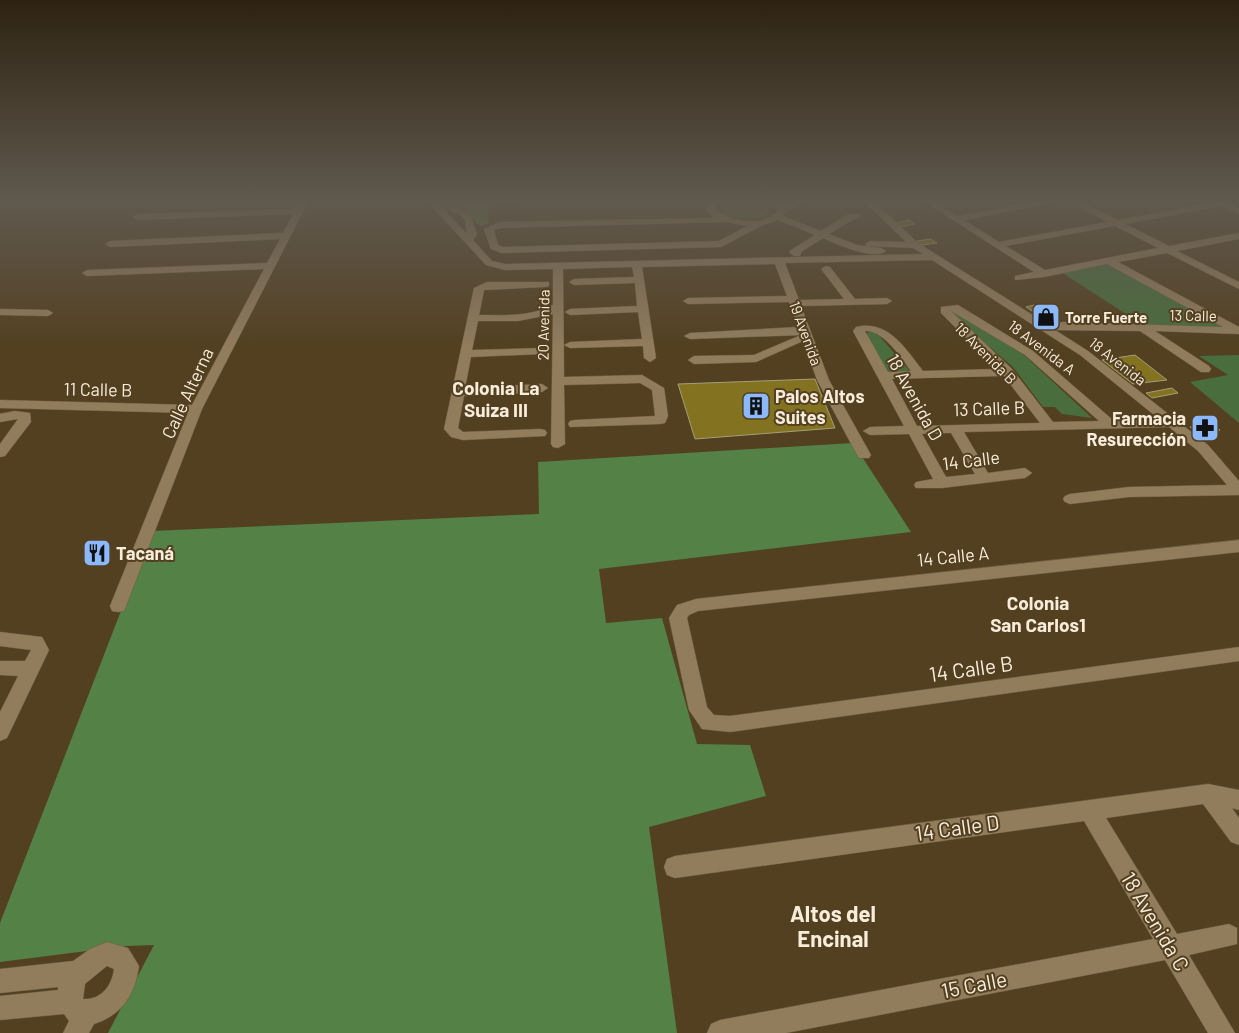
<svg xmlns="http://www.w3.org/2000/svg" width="1239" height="1033" font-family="Barlow,sans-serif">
<rect width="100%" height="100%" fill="#534021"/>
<path fill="#4a6d3e" d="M724 202H762L770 210 764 217C750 219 727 221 719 207Z
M1108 264 1228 328 1143 325 1061 272Z
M959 311 1025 356 1092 418 1062 414 1055 407H1043L1013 367 949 312Z
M870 331H875L910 371 888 372 865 335Z
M1239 355V423L1190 382 1228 375 1199 356Z"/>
<path fill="#548145" d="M489 202 488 224 480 226 458 204Z
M853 443 911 532 599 569 606 623 662 618 697 744 750 745 766 796 649 827 677 1033H108L154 945 126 946 0 962V923L152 531 539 514 538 462Z"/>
<path fill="#837321" stroke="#a59e78" d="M909 220 915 224 901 227 895 223Z
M931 239 937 243 922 245 917 241Z
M1034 305 1043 312 1035 313 1026 307Z
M1046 313 1056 320 1046 322 1037 315Z
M1135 355 1167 380 1133 384 1102 360Z
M815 379 835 428 695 439 678 384Z
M1172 388 1178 393 1152 398 1146 393Z
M1209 423 1220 430 1200 434 1190 427Z"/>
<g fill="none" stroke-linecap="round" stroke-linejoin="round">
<defs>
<path id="minor" d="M299 202H308L202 409 126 606 124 611 118 612 112 611 110 606 188 413 0 408V400L192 405 264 269 87 276 82 273 87 270 267 263 280 239 110 247 105 244 110 241 283 233 293 214 137 220 133 217 137 214 296 209Z
M428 202H437L467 234 465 220 460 215 449 210 453 207C474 213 471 217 477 235L473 240 492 261 505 264 923 254 913 248 867 246 865 244 870 241 906 242 865 202H875L918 243 1047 324 1064 322 1223 327 1107 264 1044 277 1015 280V276L1034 272 925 202H936L957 216 1034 202H1056L964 220 999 242 1107 222 1071 202H1083L1118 220 1215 202H1227L1239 208V214L1222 206 1125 224 1169 246 1239 233V239L1177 251 1239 282V289L1167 253 1118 262 1239 327V334L1155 331 1209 366 1211 369 1209 372H1201L1140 331 1055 330 1088 351 1208 445 1239 481V495L1129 497 1070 504 1065 502 1063 499 1065 496 1070 494 1129 487 1227 485 1198 451 1169 427 964 432 988 473 1025 468 1032 473 1025 478 942 488H916L914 485 916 482 933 479 909 434 870 435 863 431 870 427 904 426 853 331 856 327C888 319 906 349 923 371L997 369 941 313V307L958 305 1033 351 1114 421 1159 419 1080 355 932 260 785 263 799 300 844 299 821 269 826 266 830 267 855 299 887 298 892 301 887 304 801 306 829 380 871 455 869 458H859L857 455 817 380 803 341 756 362 694 364 688 360 694 356 754 355 801 335 690 339 684 336 690 333 798 327 789 302 688 304 683 301 688 298 787 296 775 264 642 267 656 358 650 362 644 358 643 346 570 348 564 345 570 342 642 339 638 312 570 315 565 312 570 309 637 306 635 283 574 285 569 282 574 279 634 277 632 267 563 269 564 377 642 375 664 388 668 416 665 423 660 424 570 427 568 424 570 421 575 420 655 416 652 390 640 383 564 385 565 444 558 448 553 447 551 444 553 314 518 321H478L472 350 542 348 548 351 542 354 471 357 465 388 542 384 548 388 542 392 464 396 458 428 463 432 540 429 545 430 547 433 545 436 463 440 451 437 444 429 474 288 487 282H549V286L545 287 484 290 479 315C504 315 530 317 553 305V269L505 270 486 265ZM1115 226 1158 248 1045 270 1006 246ZM951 311 1025 355 1099 421 1053 422 1012 369ZM865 331C884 330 901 358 911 371L888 372ZM1004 376 1040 423 917 426 892 379ZM951 433 975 474 946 477 922 434Z
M500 202H516L512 205Z
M708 202H716L715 209C729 221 765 229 778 210L772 202H781L783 206 792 202H806L786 211 783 216 821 231 849 214H859V218L854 219 829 234 857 245 881 248 886 251C874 261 836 244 823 238L801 252 800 256H794L789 252 791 250 815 235 778 220 763 225 721 247 502 253 491 249 484 229 499 222 714 218 706 210ZM726 222 747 226 719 241 503 247 498 245 494 230 500 228Z
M0 309 48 310 53 313 48 316 0 315Z
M15 411 30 413 31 422 5 456 0 457V444L18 419 0 422V414Z
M1239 540V552L698 611 689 615 687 618 707 707 714 715 730 716 1239 647V661L730 732 702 729 689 710 669 618 677 605 696 599Z
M0 632 42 637 49 650 7 738 0 741V712L18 676 0 675V661H25L31 650 0 646Z
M1208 784 1239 790V810L1232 808 1239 818V845L1231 842 1203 804 1106 818 1177 934 1229 924 1237 928V944L1189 955 1235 1033H1208L1165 960 786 1033H707L711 1024 720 1020 1153 939 1084 821 675 878 667 875 664 867 667 859 675 856Z
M107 942 128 948 139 966C135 995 122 1015 94 1024L89 1033H63L69 1021 64 1014 0 1020V996L58 990V987L0 993V969L73 961 90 949ZM107 966 114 969C112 986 101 1000 83 999L85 984Z"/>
</defs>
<use href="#minor" stroke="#6e5e42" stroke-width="1"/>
<use href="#minor" fill="#917c5c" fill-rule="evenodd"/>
</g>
<linearGradient id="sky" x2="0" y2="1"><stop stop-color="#2e2312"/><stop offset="0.58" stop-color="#60594e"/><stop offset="1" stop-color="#60594e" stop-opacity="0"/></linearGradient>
<rect width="1239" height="347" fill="url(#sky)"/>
<defs>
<symbol id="shop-square" viewBox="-11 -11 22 22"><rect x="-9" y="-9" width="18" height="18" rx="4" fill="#8cb9fc" stroke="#534021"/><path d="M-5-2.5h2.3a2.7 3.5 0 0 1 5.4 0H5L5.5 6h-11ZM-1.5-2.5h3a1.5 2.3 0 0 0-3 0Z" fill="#111"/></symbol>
<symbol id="building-square" viewBox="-11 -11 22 22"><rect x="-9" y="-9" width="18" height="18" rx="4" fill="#8cb9fc" stroke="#534021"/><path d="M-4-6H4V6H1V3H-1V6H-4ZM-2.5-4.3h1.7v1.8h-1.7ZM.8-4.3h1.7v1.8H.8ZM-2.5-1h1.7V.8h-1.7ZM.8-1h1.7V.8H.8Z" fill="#111"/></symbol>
<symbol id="pharmacy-square" viewBox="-11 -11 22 22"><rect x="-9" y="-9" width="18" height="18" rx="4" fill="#8cb9fc" stroke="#534021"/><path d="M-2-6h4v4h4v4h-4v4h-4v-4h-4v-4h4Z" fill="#111"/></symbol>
<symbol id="restaurant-square" viewBox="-11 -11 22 22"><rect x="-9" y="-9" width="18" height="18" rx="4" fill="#8cb9fc" stroke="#534021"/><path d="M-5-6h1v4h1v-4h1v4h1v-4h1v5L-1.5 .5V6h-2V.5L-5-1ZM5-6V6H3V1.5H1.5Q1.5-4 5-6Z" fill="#111"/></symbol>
</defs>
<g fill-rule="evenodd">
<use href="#shop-square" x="1030" y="301" width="32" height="32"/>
<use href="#building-square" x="740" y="390" width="32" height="32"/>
<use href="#pharmacy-square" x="1189" y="412" width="32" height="32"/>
<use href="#restaurant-square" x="81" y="537" width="32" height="32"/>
</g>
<g text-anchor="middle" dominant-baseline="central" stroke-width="4" stroke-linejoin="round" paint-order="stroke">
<g font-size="15" fill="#f8eddb" stroke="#534021">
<text transform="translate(1193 315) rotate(1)">13 Calle</text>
<text transform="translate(543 325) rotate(-89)">20 Avenida</text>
<text transform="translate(806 333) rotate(70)">19 Avenida</text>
<text transform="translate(1042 347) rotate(37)">18 Avenida A</text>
<text transform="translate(986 353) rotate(45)">18 Avenida B</text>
<text transform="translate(1118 361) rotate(38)">18 Avenida</text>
</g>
<g font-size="15" font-weight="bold" fill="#f8eddb" stroke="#534021" text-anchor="start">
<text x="1065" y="317">Torre Fuerte</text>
</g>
<g font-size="18" fill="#f8eddb" stroke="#534021">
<text transform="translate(98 389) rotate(1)">11 Calle B</text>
<text transform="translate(187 393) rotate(-65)">Calle Alterna</text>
<text transform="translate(915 397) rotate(61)">18 Avenida D</text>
<text transform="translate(989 408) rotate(-2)">13 Calle B</text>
<text transform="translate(971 460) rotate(-7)">14 Calle</text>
<text transform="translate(953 556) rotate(-6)">14 Calle A</text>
</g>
<g font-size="18" font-weight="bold" fill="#f8eddb" stroke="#534021" text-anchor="start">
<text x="775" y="396">Palos Altos<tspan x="775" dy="21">Suites</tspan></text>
<text x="1186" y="418" text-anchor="end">Farmacia<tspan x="1186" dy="21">Resurección</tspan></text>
<text x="116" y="553">Tacaná</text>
</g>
<g font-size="19" font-weight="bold" fill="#f8eddb" stroke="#534021">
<text x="496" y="387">Colonia La<tspan x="496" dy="22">Suiza III</tspan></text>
<text x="1038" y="602">Colonia<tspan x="1038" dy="22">San Carlos1</tspan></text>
</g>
<g font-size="21" fill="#f8eddb" stroke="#534021">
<text transform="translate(971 668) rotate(-8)">14 Calle B</text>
<text transform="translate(957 827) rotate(-8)">14 Calle D</text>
<text transform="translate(1156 921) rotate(59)">18 Avenida C</text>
<text transform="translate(974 984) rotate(-11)">15 Calle</text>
</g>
<g font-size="22" font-weight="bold" fill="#f8eddb" stroke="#534021">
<text x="833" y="913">Altos del<tspan x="833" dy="25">Encinal</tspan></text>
</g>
</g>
</svg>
